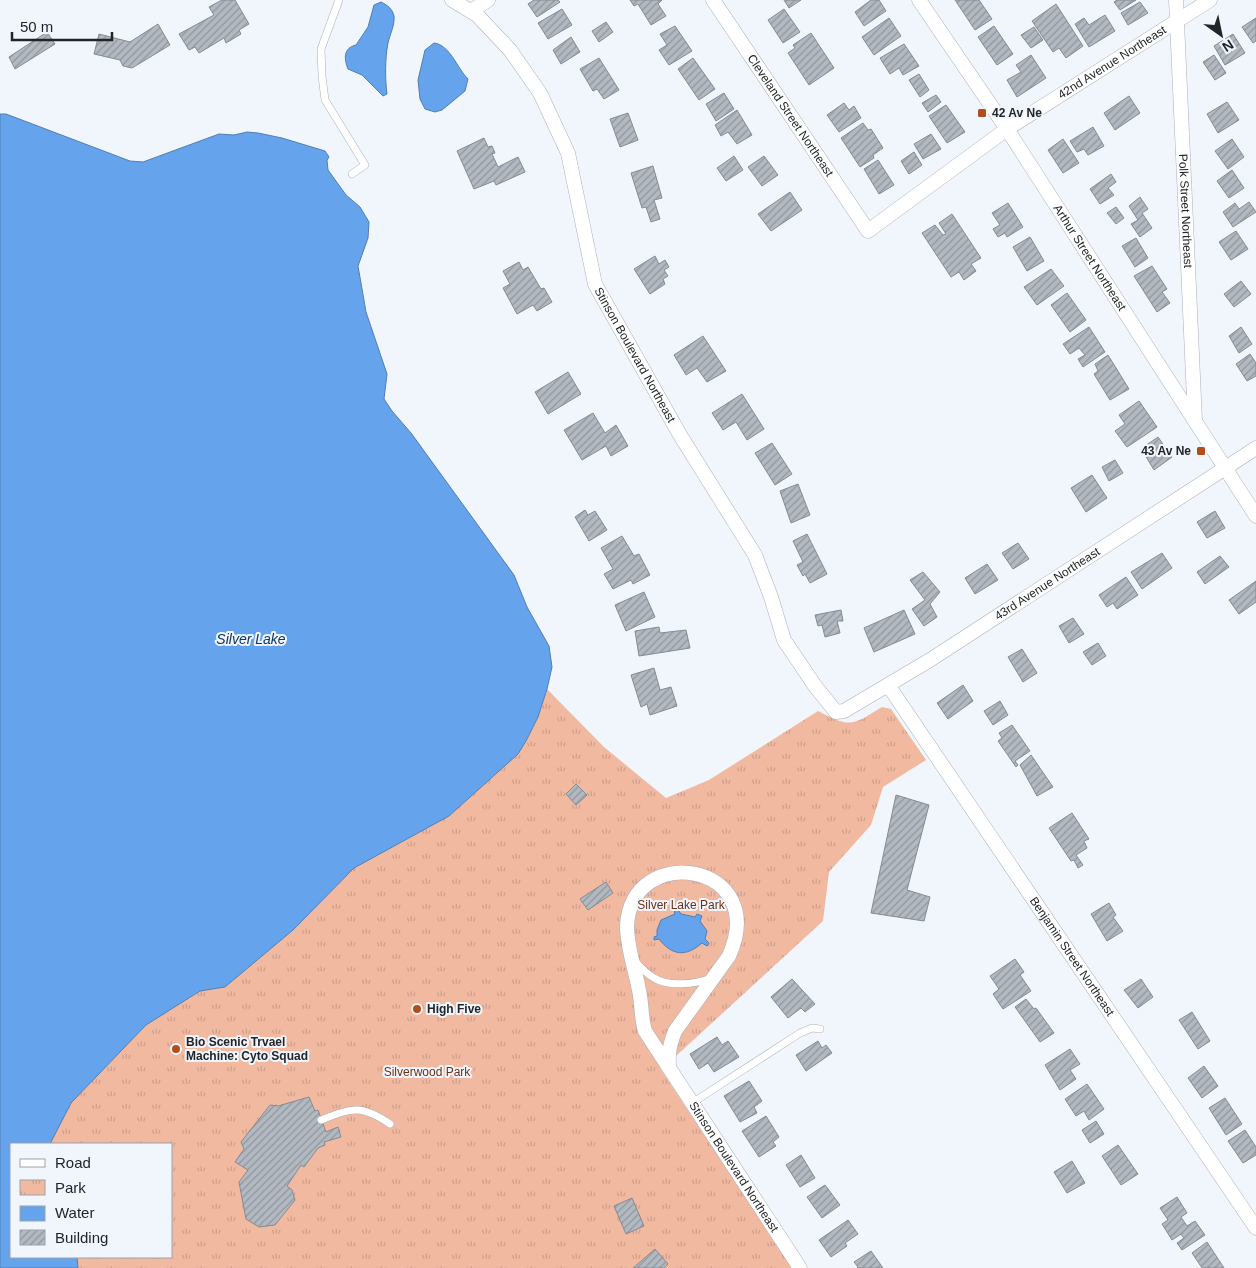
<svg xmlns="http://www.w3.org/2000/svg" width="1256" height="1268" font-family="Arial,sans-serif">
<defs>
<pattern id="park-tufts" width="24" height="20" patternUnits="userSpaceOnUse" patternTransform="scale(1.25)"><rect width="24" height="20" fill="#f2b9a1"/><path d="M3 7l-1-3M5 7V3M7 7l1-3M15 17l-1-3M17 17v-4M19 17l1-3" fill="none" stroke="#cf9f8b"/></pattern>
<pattern id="building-hatch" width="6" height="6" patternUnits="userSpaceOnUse" patternTransform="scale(1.25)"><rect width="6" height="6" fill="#b2b9c1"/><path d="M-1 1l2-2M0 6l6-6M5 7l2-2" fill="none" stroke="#90969d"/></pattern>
</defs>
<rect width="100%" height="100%" fill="#f1f6fd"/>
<path fill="url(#park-tufts)" d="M547 689 604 747 666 798 709 780 818 711C851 728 851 726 882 707L891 709 926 760 883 787 871 825 829 872 823 921 676 1056 660 1068 792 1268H78L77 1257H171V1144H50L71 1103 146 1025 200 991 225 987 293 930 354 868 449 816 518 754 526 741 538 717Z"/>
<path fill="#65a4ed" stroke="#517eb2" d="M381 2C387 5 392 8 394 16 395 25 390 34 388 43 385 59 385 78 387 94L383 96 362 75 348 69C344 59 343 48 356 45L368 27 374 5Z
M434 43C450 45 457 68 468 79L465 91 442 110 435 112 425 109 420 99 418 80 425 50Z
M0 114H6L130 161 143 162 219 134 234 135 247 132 258 133 282 138 325 151 329 157 327 160 328 170 346 195 360 207 369 222 368 238 358 266 366 312 387 374 384 399 392 411 411 433 514 575 527 607 549 646 552 667 547 689 538 717 526 741 518 754 449 816 354 868 293 930 225 987 200 991 146 1025 71 1103 50 1144H11V1257H77L78 1268H0Z
M677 908 681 914 695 917 697 914 702 916 700 921 707 931 705 939 709 943 707 946 702 943C686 957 672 956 659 939L654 940V937L657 936V930L661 920 675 914 674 910Z"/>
<path fill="url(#building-hatch)" stroke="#858b93" d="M222 0H235L249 24 239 30 241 34 226 43 224 38 199 53 195 47 189 50 179 34 214 15 209 7Z
M534 0H558L560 2 537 17 528 4Z
M630 0H662L658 4 666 16 651 25 638 4 634 6Z
M784 0H801L789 8Z
M871 0H879L886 11 864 26 855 12Z
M955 0H979L992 19 975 30Z
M1117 0H1136L1120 10 1114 2Z
M1140 2 1148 13 1128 25 1121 13Z
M1056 4 1083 46 1066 58 1059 48 1053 52 1032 21Z
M562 9 572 25 548 39 538 23Z
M784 9 800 32 783 43 768 20Z
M1105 15 1115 31 1089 47 1075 24 1084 18 1089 25Z
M889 18 901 36 874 55 862 37Z
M1256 18V41L1253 43 1242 27Z
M606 22 613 32 599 42 592 31Z
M158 24 170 45 132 68 123 66 120 60 94 54 99 34 130 42Z
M675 26 692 51 669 65 659 50 667 45 660 34Z
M994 26 1013 54 997 65 978 37Z
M1034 27 1043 40 1031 48 1021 35Z
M47 32 55 44 15 69 9 57Z
M811 33 834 68 809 85 788 53 795 48 793 45Z
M1233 34 1245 53 1225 65 1214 46Z
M571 37 580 52 561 64 553 50Z
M904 44 919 66 903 75 899 68 890 74 880 58Z
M1031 55 1046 78 1017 97 1007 80 1021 72 1016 65Z
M1214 55 1226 73 1215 80 1203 62Z
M599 58 619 90 604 99 597 89 593 91 580 69Z
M693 58 715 89 699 100 678 69Z
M919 74 929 90 920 97 909 80Z
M724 93 734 109 716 121 706 104Z
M936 95 941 102 928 112 922 103Z
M1129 96 1140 113 1115 130 1104 113Z
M1227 102 1239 120 1218 133 1207 114Z
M844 103 849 110 854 106 861 118 839 132 827 115Z
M946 105 965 132 947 143 929 116Z
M737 110 752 135 737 144 728 132 721 136 715 125Z
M628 113 638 140 620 147 610 119Z
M863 123 868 130 871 129 883 148 873 155 874 158 860 167 841 138Z
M1093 127 1104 146 1088 155 1084 149 1077 152 1070 141Z
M931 134 941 149 923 159 914 144Z
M484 138 488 147 492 146 495 153 492 154 498 167 518 157 525 172 496 185 494 181 474 189 457 151Z
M1063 139 1079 163 1063 173 1048 150Z
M1232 139 1244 157 1228 169 1215 151Z
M914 152 922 165 909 174 901 161Z
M734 156 743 170 726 181 717 168Z
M764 156 778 175 762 186 748 167Z
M878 160 894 185 879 194 864 169Z
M653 166 662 198 654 200 660 219 651 222 646 207 642 208 631 173Z
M1232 170 1244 188 1229 198 1217 181Z
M1111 174 1116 182 1108 188 1114 195 1100 204 1090 189Z
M790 192 802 210 771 231 758 214Z
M1140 197 1148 209 1142 213 1152 228 1140 237 1131 224 1138 220 1129 206Z
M1249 202 1256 212 1233 227 1223 212 1235 203 1239 209Z
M1008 203 1023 227 1007 237 1005 233 998 237 993 229 1000 225 992 213Z
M1116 207 1124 218 1116 224 1107 213Z
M952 214 981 258 971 264 976 271 964 280 959 272 951 277 922 233 935 225 943 235 946 234 939 223Z
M1236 231 1248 249 1231 260 1219 242Z
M1030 237 1044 261 1027 271 1013 247Z
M1136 238 1148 258 1135 267 1122 246Z
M655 256 659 264 665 260 669 267 664 270 668 276 663 279 665 284 650 294 634 269Z
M519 262 523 270 528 267 541 289 544 288 552 302 537 311 533 305 517 314 503 288 510 284 503 271Z
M1152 266 1167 289 1162 292 1170 303 1157 312 1134 276Z
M1051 269 1064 286 1037 305 1024 287Z
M1241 281 1251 294 1234 307 1224 294Z
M1067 293 1086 320 1070 332 1051 305Z
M1089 327 1105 352 1083 367 1078 359 1085 355 1079 348 1070 354 1063 344Z
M1241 327 1252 344 1239 353 1229 336Z
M703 336 726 371 707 382 697 368 686 375 674 355Z
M1250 354 1256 363V376L1247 381 1236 364Z
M1108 355 1129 389 1110 400 1094 374 1098 371 1095 364Z
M568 372 581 394 548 414 535 392Z
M742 394 764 429 747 440 736 422 723 430 712 413Z
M1139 401 1157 427 1127 447 1115 431 1125 424 1119 415Z
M593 413 605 433 616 425 628 446 611 456 606 446 582 460 564 430Z
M1158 437 1172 457 1154 470 1145 455 1149 453 1145 446Z
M772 443 792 474 775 485 755 453Z
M1115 460 1123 473 1109 481 1102 467Z
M1092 475 1107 498 1086 512 1071 488Z
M798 484 810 515 791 523 780 491Z
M585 510 588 515 595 511 607 530 589 541 575 517Z
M1215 511 1225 528 1207 538 1197 522Z
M807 534 827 574 810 583 805 574 803 576 797 565 803 562 793 541Z
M622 536 634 556 639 554 650 575 633 584 631 580 613 589 604 574 613 569 601 548Z
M1018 543 1029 559 1013 569 1002 553Z
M1162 553 1172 568 1142 589 1131 572Z
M1220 556 1229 567 1205 584 1197 572Z
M987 564 998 580 975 594 965 578Z
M923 572 940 592 930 604 937 617 924 626 912 609 925 600 910 580Z
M1126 577 1138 595 1117 609 1113 603 1107 607 1099 595Z
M1256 581V602L1239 614 1229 600Z
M644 592 655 617 626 631 615 605Z
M841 610 843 621H837L840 633 825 637 822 625 818 626 815 615Z
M904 610 915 634 874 652 864 628Z
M1073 618 1084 634 1069 643 1059 626Z
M659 627 660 633 686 630 690 648 639 656 635 631Z
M1098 643 1106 656 1092 665 1083 652Z
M1022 649 1037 673 1023 682 1008 657Z
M654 668 660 690 671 687 677 706 650 715 647 704 641 707 631 675Z
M963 685 973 701 948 719 937 703Z
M1000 701 1008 715 993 725 984 711Z
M1012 725 1030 751 1015 761 1018 765 1016 767 998 741 1002 738 999 733Z
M1031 755 1053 787 1037 796 1020 765Z
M576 784 587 795 576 805 566 794Z
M896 795 929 805 907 890 930 897 924 921 871 913Z
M1072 813 1089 839 1084 841 1087 848 1076 855 1083 865 1078 868 1074 860 1071 861 1049 828Z
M606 882 613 893 588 910 580 899Z
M1109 903 1116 915 1113 917 1123 931 1107 941 1091 914Z
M1015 959 1024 972 1020 975 1031 991 1003 1009 993 994 999 989 990 976Z
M792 979 815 1004 805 1012 801 1008 788 1018 771 997Z
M1141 979 1153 997 1138 1008 1124 990Z
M1026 999 1034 1009 1036 1008 1054 1033 1040 1042 1015 1007Z
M1192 1012 1210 1041 1198 1049 1179 1020Z
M717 1037 722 1045 728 1041 739 1057 714 1072 708 1063 699 1069 690 1054Z
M818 1041 822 1048 826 1045 832 1053 806 1071 796 1055Z
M1070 1049 1080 1064 1070 1070 1076 1079 1060 1090 1045 1065Z
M1204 1066 1218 1086 1202 1098 1188 1078Z
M749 1081 762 1101 754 1107 757 1113 740 1122 724 1096Z
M1087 1084 1104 1109 1089 1120 1084 1111 1076 1116 1065 1099Z
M309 1097 315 1111 318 1110 326 1132 338 1127 341 1137 324 1142 325 1145 318 1148 304 1167 301 1165 287 1186 292 1190 295 1200 275 1225 259 1227 246 1219 239 1182 248 1170 235 1162 244 1149 241 1142 270 1105 278 1106Z
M1225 1098 1242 1124 1226 1135 1209 1108Z
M766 1116 779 1137 773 1142 776 1146 759 1157 742 1131Z
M1096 1121 1104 1134 1090 1143 1082 1130Z
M1245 1130 1256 1147V1155L1243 1163 1228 1141Z
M1118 1145 1138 1174 1121 1185 1102 1156Z
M801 1155 815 1178 800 1187 786 1165Z
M1072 1161 1085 1183 1067 1193 1054 1172Z
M825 1185 840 1205 822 1218 807 1197Z
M1177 1197 1187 1213 1181 1217 1187 1226 1195 1221 1205 1235 1182 1250 1177 1243 1184 1238 1181 1234 1172 1240 1162 1224 1168 1220 1160 1208Z
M632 1198 644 1226 626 1234 614 1206Z
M848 1220 858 1234 845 1243 847 1246 831 1257 819 1240Z
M1207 1242 1224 1268H1202L1192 1253Z
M655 1249 668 1264 664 1268H633Z
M871 1251 883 1268H857L858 1267 854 1262Z"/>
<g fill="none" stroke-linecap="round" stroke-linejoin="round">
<defs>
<path id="lane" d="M339 0 321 49 322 76 325 100 365 165 352 174
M636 962C641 968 647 974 654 978 668 987 695 984 709 979
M692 1103 800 1033 812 1028 820 1029
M321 1120C352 1108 361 1104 390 1124"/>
<g id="street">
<path id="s1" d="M452 0 477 15 510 50 540 93 568 153 595 284 680 435 755 555 771 597 784 640 815 686 836 712 844 711 930 660 1256 448"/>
<path id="s2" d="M713 0 868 231 1007 129 1210 0"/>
<path id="s3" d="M919 0 1007 129 1256 516"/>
<path id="s4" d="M1176 0 1195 421"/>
<path d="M471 11 488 0"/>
<path id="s5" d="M888 685 1256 1228"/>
<path id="s6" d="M669 1067C668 1053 670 1044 675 1031L729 956C771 862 631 841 627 926 627 947 635 969 639 990 642 1003 641 1018 645 1031L800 1268"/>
</g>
</defs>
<use href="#lane" stroke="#aab0b9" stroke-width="8"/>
<use href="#street" stroke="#aab0b9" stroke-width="15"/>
<use href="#lane" stroke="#fff" stroke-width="7"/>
<use href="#street" stroke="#fff" stroke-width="14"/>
</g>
<g fill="#b24e1c" stroke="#f1f6fd" stroke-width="2">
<rect x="977" y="108" width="10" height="10" rx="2.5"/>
<rect x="1196" y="446" width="10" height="10" rx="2.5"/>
<circle cx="417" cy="1009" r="5"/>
<circle cx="176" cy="1049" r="5"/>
</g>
<g text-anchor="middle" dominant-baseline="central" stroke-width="4" stroke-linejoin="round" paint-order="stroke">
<g font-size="12" fill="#222528" stroke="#f1f6fd">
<text stroke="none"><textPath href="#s2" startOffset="575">42nd Avenue Northeast</textPath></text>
<text stroke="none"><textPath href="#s2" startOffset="139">Cleveland Street Northeast</textPath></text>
<text stroke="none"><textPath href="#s4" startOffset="211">Polk Street Northeast</textPath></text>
<text stroke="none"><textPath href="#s3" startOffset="309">Arthur Street Northeast</textPath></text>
<text stroke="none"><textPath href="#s1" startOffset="411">Stinson Boulevard Northeast</textPath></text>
<text stroke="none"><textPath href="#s1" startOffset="1071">43rd Avenue Northeast</textPath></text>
<text stroke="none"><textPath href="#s5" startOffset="328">Benjamin Street Northeast</textPath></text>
<text stroke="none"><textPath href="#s6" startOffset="601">Stinson Boulevard Northeast</textPath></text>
</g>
<g font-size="12" font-weight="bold" fill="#222528" stroke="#f1f6fd" text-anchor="start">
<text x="992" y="113">42 Av Ne</text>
<text x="1191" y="451" text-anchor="end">43 Av Ne</text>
<text x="427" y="1009">High Five</text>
<text x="186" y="1042">Bio Scenic Trvael<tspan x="186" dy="14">Machine: Cyto Squad</tspan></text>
</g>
<g font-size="12" fill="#6c3015" stroke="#f1f6fd">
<text x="681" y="905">Silver Lake Park</text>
<text x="427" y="1072">Silverwood Park</text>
</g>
<g font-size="14" font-style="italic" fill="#0b3866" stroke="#f1f6fd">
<text x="251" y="639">Silver Lake</text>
</g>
</g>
<rect x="10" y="1143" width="162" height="115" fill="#f1f6fd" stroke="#9ea2a8"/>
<rect x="20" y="1159" width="25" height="8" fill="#ffffff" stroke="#9ea2a8"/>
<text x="55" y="1168" font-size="15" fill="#222528">Road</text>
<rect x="20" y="1180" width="25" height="15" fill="url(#park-tufts)" stroke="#9ea2a8"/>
<text x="55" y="1193" font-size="15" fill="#222528">Park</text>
<rect x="20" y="1206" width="25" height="15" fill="#65a4ed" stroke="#9ea2a8"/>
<text x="55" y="1218" font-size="15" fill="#222528">Water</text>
<rect x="20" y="1230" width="25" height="15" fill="url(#building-hatch)" stroke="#9ea2a8"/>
<text x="55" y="1243" font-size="15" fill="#222528">Building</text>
<g transform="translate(1221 35) rotate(147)" stroke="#f1f6fd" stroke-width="4" paint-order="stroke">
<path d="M0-4L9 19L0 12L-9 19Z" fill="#222528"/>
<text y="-8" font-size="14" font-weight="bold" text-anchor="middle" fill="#222528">N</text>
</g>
<path d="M12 32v8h100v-8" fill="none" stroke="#222528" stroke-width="2.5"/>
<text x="20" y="32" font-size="15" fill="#222528" stroke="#f1f6fd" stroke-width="4" paint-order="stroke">50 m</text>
</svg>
